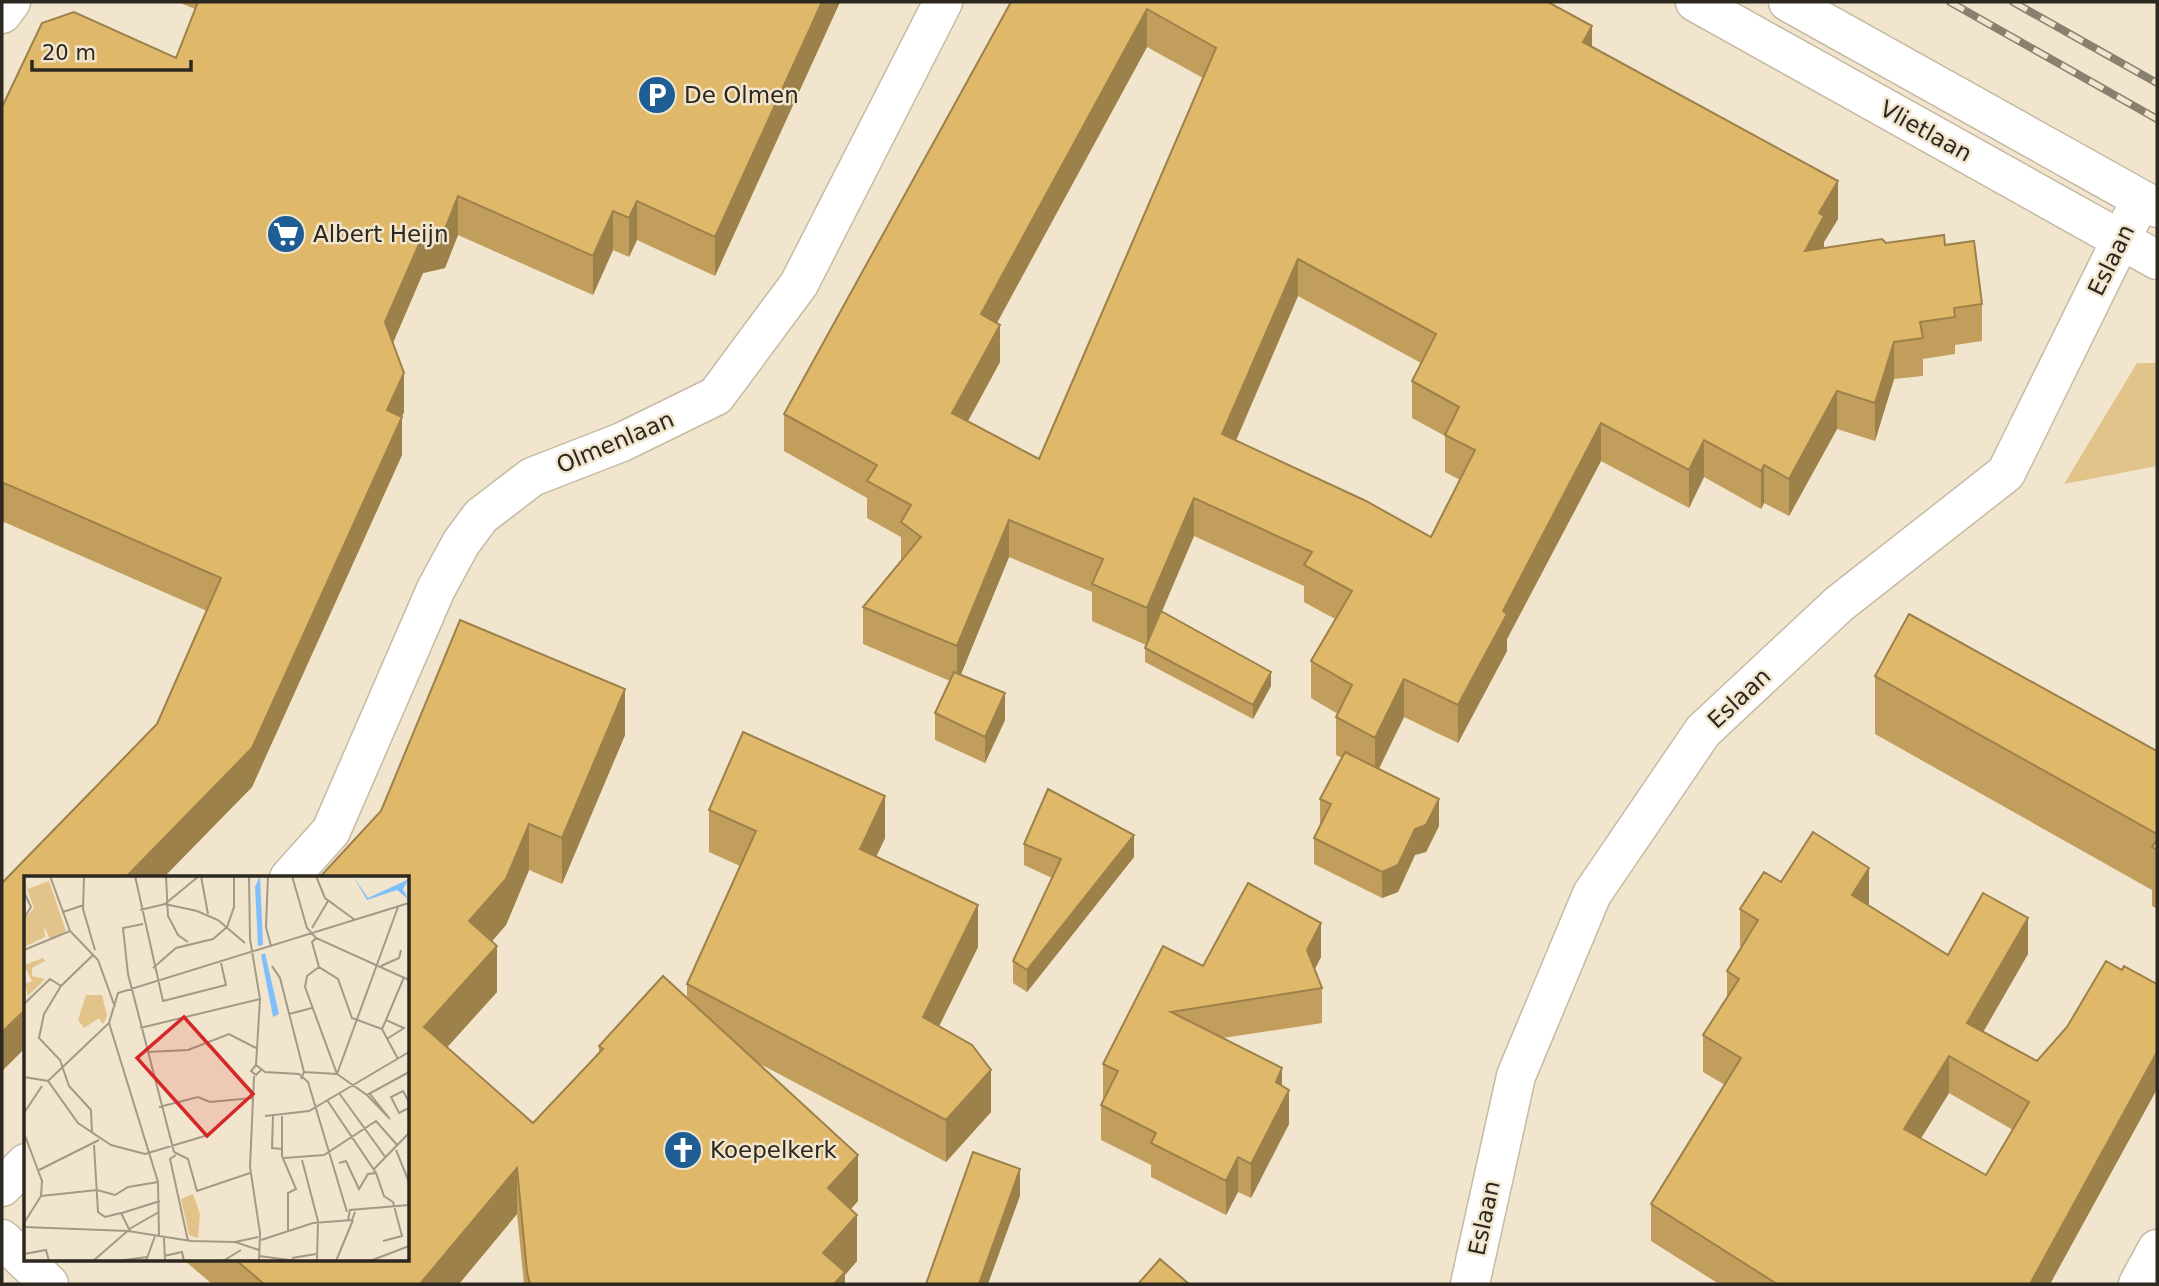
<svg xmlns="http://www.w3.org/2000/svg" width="2159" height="1286" font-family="'DejaVu Sans',sans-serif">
<rect width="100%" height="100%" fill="#f2e5cd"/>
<path fill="#e2c48b" d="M2137 363H2157V466L2064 484Z"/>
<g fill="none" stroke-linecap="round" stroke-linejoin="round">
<defs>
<path id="minor" d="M1695 2 2157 260
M1788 2 2157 208
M2 14 11 2
M289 878 331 831 436 589 461 543 481 516 532 477 622 442 716 396 799 284 943 2
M2 1187 26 1163
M1470 1284 1516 1076 1592 894 1703 731 1839 604 2006 473 2141 199
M2138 1284 2157 1249"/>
<path id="tertiary" d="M2 1239 49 1284"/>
</defs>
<use href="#minor" stroke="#c7baa3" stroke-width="41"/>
<use href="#tertiary" stroke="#c7baa3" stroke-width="41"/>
<use href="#minor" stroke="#fff" stroke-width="38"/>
<use href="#tertiary" stroke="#fff" stroke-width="38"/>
<defs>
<path id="rail" d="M1950 2 2157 119
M2013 2 2157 83"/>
</defs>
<use href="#rail" stroke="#898070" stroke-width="8"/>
<use href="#rail" stroke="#f2e5cd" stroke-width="5" stroke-dasharray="16" stroke-linecap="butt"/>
</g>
<path fill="#c19e5b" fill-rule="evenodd" d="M178 2H840L715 276 637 240 629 257 613 250 593 295 458 235 445 268 423 273 393 343 404 412 402 416V455L252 787 163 878H26V1047L2 1071V883L157 724 207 611 4 522 2 526V107L176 58 195 9Z
M1011 2H1548L1592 47 1838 219 1824 242V248L1886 243 1945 245 1982 304V341L1955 345V354L1923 359V376L1894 379 1875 441 1837 429 1789 516 1764 503 1761 509 1704 477 1689 508 1601 461 1507 639V651L1458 743 1404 717 1379 769 1439 826 1426 852 1415 855 1398 892 1382 898 1314 864V838L1320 825V799L1342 758 1336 755V717L1338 714 1311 698V661L1335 619 1304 602V586L1194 536 1162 611 1271 686 1253 719 1145 662V648L1146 645 1092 621V592L1009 557 961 674 1005 720 985 763 935 740V713L950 681 863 644V607L902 560 901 559V537L867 518V498L784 451V414ZM1147 47 1203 78 1039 459 968 421 1000 362 997 323ZM1298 296 1421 363 1412 381V418L1445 436V472L1460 480 1431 537 1236 441Z
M1875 676 2157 751V909L2152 906V890L1875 734Z
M625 735 562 884 529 870 506 925 492 941 497 992 447 1047 533 1123 599 1052V1046L687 998V984L740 866 709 852V810L885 838 876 857 978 947 939 1026 991 1112 946 1162 758 1063 858 1201 851 1209 857 1261 845 1275V1284H524L517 1214 459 1284H212L184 1260H408V878Z
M1024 844 1134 857 1027 992 1013 983V961L1052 878 1024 865Z
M1781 882 1869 905 1948 955 2028 954 1983 1032 2037 1061 2157 1089 2050 1284H1719L1651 1241V1204L1725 1085 1703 1072V1035L1727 998V971L1742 947 1740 946V909ZM1949 1093 2013 1130 1986 1175 1921 1138Z
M1321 957 1315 969 1322 988V1023L1223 1038 1282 1086 1289 1124 1251 1198 1238 1192 1226 1215 1151 1177V1165L1101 1140V1105L1104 1099 1103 1098V1064L1203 966Z"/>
<path fill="#9d814a" d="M822 2H840L715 276V237Z
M1147 9V47L981 352V314Z
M1592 26V63L1583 42Z
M1838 181V219L1824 242V253L1805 251 1819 213Z
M458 196V235L445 268 423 273 385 361V322L423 235Z
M637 201V240L629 257V218Z
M613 211V250L593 295V256Z
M1298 259V296L1222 472V434Z
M1000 325V362L952 450V413Z
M1894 342V379L1875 441V403Z
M404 373V412L387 448V410Z
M1837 391V429L1789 516V479Z
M402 417V455L252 787 163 878H125Z
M1601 423V461L1507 639V651L1458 743V705L1503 611Z
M1704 440V477L1689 508V470Z
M1764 465V503L1761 509V471Z
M4 483V522L2 526V487Z
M1194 498V536L1147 646V608Z
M1009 520V557L957 684V646Z
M1271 672V686L1253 719V705Z
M1404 679V717L1375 776V738Z
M625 689V735L562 884V838Z
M1005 693V720L985 763V737Z
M885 796V838L860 891V849Z
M1439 799V826L1426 852 1415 855 1398 892 1382 898V872Z
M529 824V870L506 925 469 968V921Z
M1134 835V857L1027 992V970Z
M1869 868V905L1852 931V895Z
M978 905V947L923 1059V1017Z
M2028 918V954L1967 1060V1023Z
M1321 923V957L1307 984V950Z
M497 946V992L424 1073V1027Z
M26 1009V1047L2 1071V1032Z
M2157 1052V1089L2050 1284H2030Z
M1949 1056V1093L1904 1166V1129Z
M1282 1068V1102L1289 1090V1124L1251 1198V1164L1276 1082Z
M991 1070V1112L946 1162V1120Z
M858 1155V1201L828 1234V1188Z
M1238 1157V1192L1226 1215V1181Z
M517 1168V1214L459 1284H420Z
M1020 1169V1196L988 1284H979Z
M857 1215V1261L845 1275V1284H823V1253Z"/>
<path fill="#e0b86a" stroke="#9d814a" stroke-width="2" fill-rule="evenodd" d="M198 2H822L715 237 637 201 629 218 613 211 593 256 458 196 445 229 423 235 385 322 404 373 387 410 402 417 252 748 125 878H26V1009L2 1032V883L157 724 221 578 4 483 2 487V107L42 23 74 12 176 58Z
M1011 2H1548L1592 26 1583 42 1838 181 1819 213 1824 216 1805 251 1882 239 1886 243 1944 235 1945 245 1974 241 1982 304 1954 308 1955 317 1920 322 1923 338 1894 342 1875 403 1837 391 1789 479 1764 465 1761 471 1704 440 1689 470 1601 423 1503 611 1507 614 1458 705 1404 679 1375 738 1336 717 1352 685 1311 661 1352 591 1304 565 1312 552 1194 498 1147 608 1092 584 1103 559 1009 520 957 646 863 607 921 537 901 522 911 505 867 481 877 465 784 414ZM1147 9 1216 48 1039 459 952 413 1000 325 981 314ZM1298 259 1436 334 1412 381 1459 407 1445 435 1475 450 1431 537 1366 501 1222 434Z
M1161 611 1271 672 1253 705 1145 648Z
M1909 614 2157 751V834L1875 676Z
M460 620 625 689 562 838 529 824 506 879 469 921 497 946 424 1027 533 1123 603 1049 599 1046 663 976 858 1155 828 1188 857 1215 823 1253 845 1272 834 1284H530L527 1272 517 1168 420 1284H264L236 1260H408V878H319L381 811Z
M954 672 1005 693 985 737 935 713Z
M743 732 885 796 860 849 978 905 923 1017 972 1045 991 1070 946 1120 687 984 756 831 709 810Z
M1345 752 1439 799 1426 825 1415 829 1398 865 1382 872 1314 838 1331 804 1320 799Z
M1048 789 1134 835 1027 970 1013 961 1061 859 1024 844Z
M1813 832 1869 868 1852 895 1948 955 1983 893 2028 918 1967 1023 2037 1061 2067 1027 2106 961 2122 970 2124 966 2157 984V1052L2030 1284H1777L1651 1204 1741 1058 1703 1035 1739 979 1727 971 1758 920 1740 909 1764 872 1781 882ZM1949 1056 2029 1102 1986 1175 1904 1129Z
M2157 840V850L2152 847Z
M1248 883 1321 923 1307 950 1322 988 1171 1012 1282 1068 1276 1082 1289 1090 1251 1164 1238 1157 1226 1181 1151 1143 1156 1133 1101 1105 1118 1071 1103 1064 1163 946 1203 966Z
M973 1152 1020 1169 979 1284H926Z
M1160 1259 1189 1284H1138Z"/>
<defs>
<symbol id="parking-disc" viewBox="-11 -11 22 22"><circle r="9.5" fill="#1f5e95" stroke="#f2e5cd"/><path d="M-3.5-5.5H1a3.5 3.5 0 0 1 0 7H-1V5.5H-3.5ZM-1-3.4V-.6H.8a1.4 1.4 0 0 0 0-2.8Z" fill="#fff"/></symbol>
<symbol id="supermarket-disc" viewBox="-11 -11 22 22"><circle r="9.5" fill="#1f5e95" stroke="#f2e5cd"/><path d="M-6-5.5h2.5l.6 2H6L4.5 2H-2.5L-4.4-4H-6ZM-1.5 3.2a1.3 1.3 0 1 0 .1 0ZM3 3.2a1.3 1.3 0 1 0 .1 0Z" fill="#fff"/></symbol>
<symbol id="church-disc" viewBox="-11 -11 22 22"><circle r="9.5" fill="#1f5e95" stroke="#f2e5cd"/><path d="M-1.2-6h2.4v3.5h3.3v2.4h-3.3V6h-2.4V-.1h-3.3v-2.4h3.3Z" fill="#fff"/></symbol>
</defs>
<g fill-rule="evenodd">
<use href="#parking-disc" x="635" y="73" width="44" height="44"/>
<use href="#supermarket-disc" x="264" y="212" width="44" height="44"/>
<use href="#church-disc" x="661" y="1128" width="44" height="44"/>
</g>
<g text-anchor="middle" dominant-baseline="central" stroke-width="5" stroke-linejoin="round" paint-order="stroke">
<g font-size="23" fill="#2d281f" stroke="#f2e5cd" text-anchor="start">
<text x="684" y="95">De Olmen</text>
<text x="313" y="234">Albert Heijn</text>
<text x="710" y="1150">Koepelkerk</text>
</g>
<g font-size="23" fill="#2d281f" stroke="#f2e5cd">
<text transform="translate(1926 131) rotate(29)">Vlietlaan</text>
<text transform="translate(2111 260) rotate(-64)">Eslaan</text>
<text transform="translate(615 442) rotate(-23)">Olmenlaan</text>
<text transform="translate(1739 698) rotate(-43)">Eslaan</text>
<text transform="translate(1484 1218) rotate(-78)">Eslaan</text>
</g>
</g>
<g transform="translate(24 876)">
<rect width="385" height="385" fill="#f2e5cd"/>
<path d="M25 5 42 55 26 63 20 50 21 61 0 71V43L10 32 0 6 4 13ZM19 82 21 85 8 92V100L21 103 4 120 1 108 8 105 0 89ZM62 119H78L83 140 79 148 75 142 60 152 54 144ZM169 318 176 338 174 362 165 359 157 323Z" fill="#e2c48b"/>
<path d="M236 0 239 69 234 70 231 11ZM329 0 344 22 385 3 379 13 384 23 373 14 343 24ZM241 77 255 138 249 141 237 79Z" fill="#80bffb"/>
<path fill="none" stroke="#a39987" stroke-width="2" d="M26 0 46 55 74 84 91 131M60 0 59 33 71 74M111 0 139 125 202 109 197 87M142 0 144 40 154 59 164 66M177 0 184 38M225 0 226 63 236 123 232 189 227 195 232 199 237 194M244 0 242 51 247 70M268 0 283 52 292 62 385 104M292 0 301 22 331 44M0 16 7 31 0 42M141 28 175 0M116 34 141 28 173 35 194 44 221 67M39 36 60 29M119 48 99 52 104 98 150 276M288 52 304 25M292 62 288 66 295 91 314 103 328 142 358 153 374 183M0 74 46 55M248 90 256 102 280 196 277 203M357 90 375 82 377 74M295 91 283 100 281 111 313 198M129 92 152 72 189 63 203 51 210 31V0M0 128 26 103 37 110M265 138 288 132M362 144 380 101M85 147 134 306 135 361M116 152 236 123M358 153 362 144 380 152 363 163M123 176 164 174 205 158 232 172M232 189 241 196 275 198 284 206 323 336M280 196 313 198 343 219 385 196M313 198 374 31M230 200 226 291 236 357M0 201 24 205 54 247 87 269 121 278 184 259M24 205 85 147 94 117 385 27M315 217 362 282M343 219 366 243 346 218M303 224 352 297 360 320 369 326 378 360 359 365M385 226 379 215 367 221 375 237 385 232M135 231 174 221 186 226 228 222M0 237 18 210M241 240 285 235 385 176M249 240 248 272 258 273M258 240V280L272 313 264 317V354M0 257 18 305 17 320 0 347M68 257 67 234 45 210 36 184 15 162 20 138 37 110 69 79M70 269 74 336 81 341 97 337 106 355M372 274 385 306M150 276 164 283 173 315 226 297M152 279 146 283 164 365M260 282 300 279 352 245 374 270M278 284 294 345 293 385M315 287 322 285 335 313 344 298 352 297M350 293 385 257M15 294 75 264M17 320 73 314 91 319 104 311 134 306M98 337 136 325M324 344 326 334 385 329M0 351 104 355 167 365 211 366 234 361M140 362 141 385M237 364 289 347 328 344 331 336M211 366 235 374M0 378 22 374 25 385M140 380 158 376 160 385M235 380 273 385M268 382 292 378M69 385 107 352 135 336M93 385 123 381M122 385 131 360M199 385 217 374M235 385 236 357M312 385 329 344M346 385 385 370"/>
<path fill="#d62828" fill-opacity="0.15" stroke="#d62828" stroke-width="3.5" d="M160 141 229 218 183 260 113 182Z"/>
<rect width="385" height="385" fill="none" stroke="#2d281f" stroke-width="3.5"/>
</g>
<rect width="2159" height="1286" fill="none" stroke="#2d281f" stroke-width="7"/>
<path d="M32 60v10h159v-10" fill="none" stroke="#2d281f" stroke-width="3.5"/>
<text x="42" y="60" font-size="21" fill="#2d281f" stroke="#f2e5cd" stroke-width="5" paint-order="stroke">20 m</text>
</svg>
